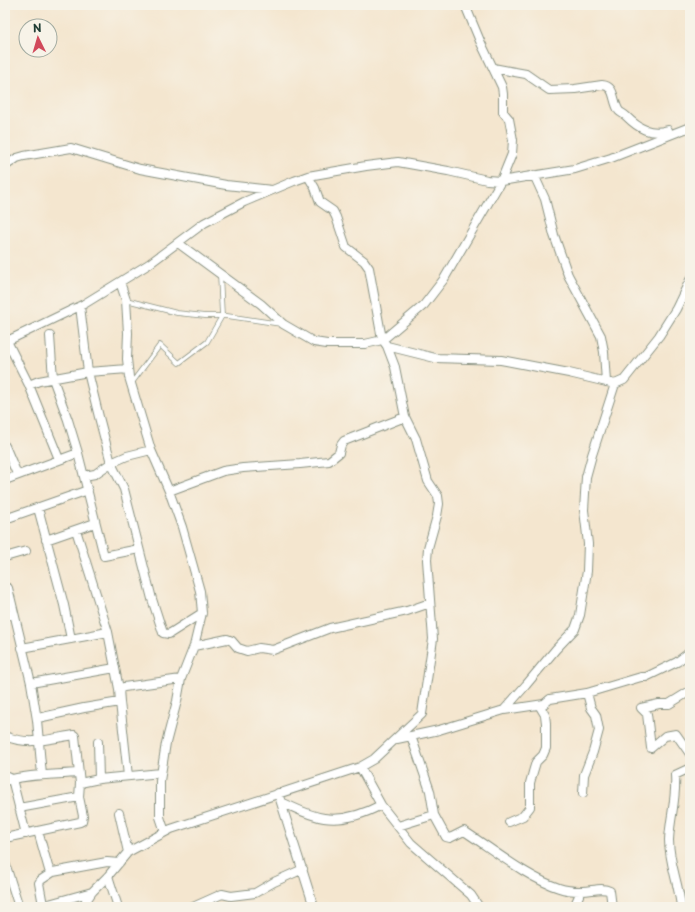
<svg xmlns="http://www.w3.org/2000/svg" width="695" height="912" font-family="'Playpen Sans',sans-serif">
<rect width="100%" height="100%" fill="#f7f3e8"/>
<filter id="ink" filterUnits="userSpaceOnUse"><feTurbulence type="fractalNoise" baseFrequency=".025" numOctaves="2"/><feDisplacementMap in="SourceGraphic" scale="8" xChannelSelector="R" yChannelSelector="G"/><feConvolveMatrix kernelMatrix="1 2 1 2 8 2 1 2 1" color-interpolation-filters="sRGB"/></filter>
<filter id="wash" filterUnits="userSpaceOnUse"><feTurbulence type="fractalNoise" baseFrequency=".012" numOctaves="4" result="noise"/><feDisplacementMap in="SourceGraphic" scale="16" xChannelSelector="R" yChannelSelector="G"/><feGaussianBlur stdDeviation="0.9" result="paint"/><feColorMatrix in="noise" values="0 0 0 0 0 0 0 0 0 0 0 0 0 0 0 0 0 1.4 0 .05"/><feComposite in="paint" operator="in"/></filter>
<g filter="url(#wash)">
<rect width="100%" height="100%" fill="#f4e6cf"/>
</g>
<g filter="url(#ink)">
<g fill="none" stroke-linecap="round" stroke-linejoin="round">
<defs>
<path id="service" d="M126 300 177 313 205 316H227L281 324
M131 384 160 345 179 363 207 342 222 316 220 274"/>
<path id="minor" d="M493 68 526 74 549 90 575 89 602 85C616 86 612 101 619 111 621 113 624 114 626 116 639 129 650 135 668 130
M5 166 17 158 24 156 71 148 140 169 226 185 272 190
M534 175 545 199 554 235 568 275 601 336 604 352 606 382
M308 176 315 188 320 202 333 211 336 217 346 247 364 261 369 268 382 339 387 346 435 358 501 360 569 373 615 384 624 380 659 336 676 309 690 280
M178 243 261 304 283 324 314 342 327 344H365L378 341 385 338 424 305 444 279 501 181 512 154 513 140 509 119 503 112V94L502 87 480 41 465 5
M120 282 126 300 128 333 127 359 129 377 151 450 169 491 182 527 200 591 202 613 194 646 181 679 177 701 166 743 160 781V817L165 832
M80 306 88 372 99 417 111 463 124 489 152 599 163 633 169 634 202 613
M50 336 53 379 68 420 78 453
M7 341 29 385 59 459
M5 342 84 304 149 264 204 223 244 202 294 181 308 176 366 166 398 162 448 171 487 180 501 181 575 169 611 158 690 127
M29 385 39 381 88 372 128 369
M5 446 17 474
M84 476 95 474 111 463 127 456 151 450
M5 480 78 453 104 556 139 549
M169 491 223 471 243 468 300 464 329 461 339 453 341 445 344 441 405 417
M38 508 64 605 71 639
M5 519 88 490
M76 530 108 632 119 689
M46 540 95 523
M5 557 26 551
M5 587 8 588 31 683 37 720
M5 616 14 613
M194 646 227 639 232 641 238 648 247 651 259 648 273 650 330 628 407 611 430 603
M22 648 108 632
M31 683 115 668
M690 691 669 704H659L641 708 647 714 651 748 665 736 676 734 690 754
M120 702 128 776
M504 710 544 704 550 699 587 693 641 677H646L677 662 690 652
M5 736C28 746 49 739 74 735L75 736 80 783 79 797 83 816 82 821 80 822 5 838
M411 736 430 791 434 815
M397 739 439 730 504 710 526 685 556 649 575 629 580 615 587 571 588 544 584 510 586 477 592 455 615 384
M98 742 99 779
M360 767 381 805 411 843 471 895 479 907
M42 775 37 720 38 718 84 708 120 702 119 689 124 687 181 679
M8 777 12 779 26 834
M5 781C28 774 54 775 78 773
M80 783 99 779 161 773
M278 793 314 907
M583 793 584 775 593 752 599 730 596 715 591 708 587 693
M281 802C295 808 309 816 324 818 344 821 364 814 381 805
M19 808 79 797
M119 813 128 852
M509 822 523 816 530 807V783L533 772 536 762 543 755 546 748V723L545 715 539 705
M398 826 434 815 446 837 450 838 464 831C492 849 528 878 559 888 565 890 573 891 580 891 590 892 601 886 610 891L612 907
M38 831 49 870 53 872 107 862 119 863
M5 863 19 907
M108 876 118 907
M43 905 39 883 41 880 53 872
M38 907 92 892
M82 907 92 892 108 876 128 852 171 829 360 767 374 759 422 714 433 639 427 560 428 548 437 516 439 504 438 496 428 481 416 439 405 417 395 367 387 346
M193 907 222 894 231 896 255 893 274 882 303 869
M574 907 581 891
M681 907C679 884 669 863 669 840 670 818 677 797 675 775L690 768"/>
</defs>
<use href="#service" stroke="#8a9282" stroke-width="5.5"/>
<use href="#minor" stroke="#8a9282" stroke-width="10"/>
<use href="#service" stroke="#fff" stroke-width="4"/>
<use href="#minor" stroke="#fff" stroke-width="8"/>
</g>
</g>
<rect width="695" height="912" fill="none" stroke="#f7f3e8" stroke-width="20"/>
<g transform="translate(38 38) rotate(355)"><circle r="19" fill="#f7f3e8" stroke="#a1aaa0"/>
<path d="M0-3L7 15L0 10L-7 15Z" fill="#d1495b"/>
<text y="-6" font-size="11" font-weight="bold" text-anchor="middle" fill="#1f3d34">N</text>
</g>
</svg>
